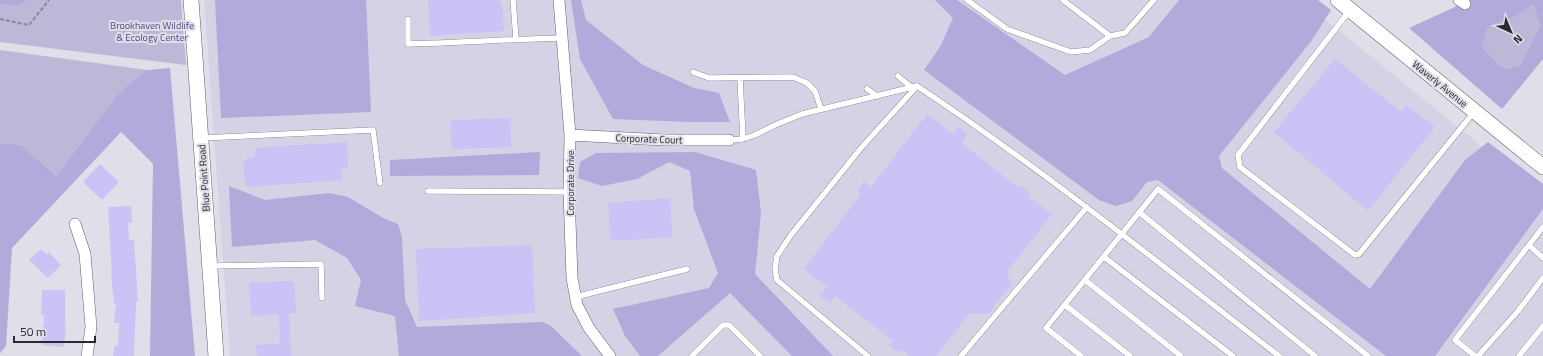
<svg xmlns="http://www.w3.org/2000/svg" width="1543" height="356" font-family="'Titillium Web',sans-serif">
<rect width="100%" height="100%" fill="#dfdee9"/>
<path fill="#d4d2e4" d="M204 0H1301L1543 196V356H230Z"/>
<path fill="#bdb8d8" d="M0 0H181L186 65 0 42Z
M1533 5 1540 25 1520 65 1507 69 1499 65 1482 47 1488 25 1513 18Z
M0 50 148 70 117 95 56 176 21 145 0 143Z"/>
<path fill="#b1aadb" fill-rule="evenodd" d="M0 0H27L19 6 0 3Z
M215 0H366L371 112 221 118Z
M571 0H581L586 20 643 65 694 88 719 93 730 122H691L613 119 580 59Z
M935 0H957L1065 75 1149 37 1179 0H1318L1331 10 1312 40 1219 156 1222 168 1370 289 1465 160 1488 142 1543 184V209L1435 356H1386L1158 180 1147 182 1132 201 1116 206 1099 200 924 70 940 47 953 18Z
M1470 0H1543V59L1502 109 1409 28ZM1533 5 1540 25 1520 65 1507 69 1499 65 1482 47 1488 26 1513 18Z
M170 68 195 356H150L153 164 121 132 12 248 6 346 0 353V143L21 145 56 176 117 95 147 70Z
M540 152 539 175 390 176V160Z
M695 152 756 170 761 213 755 274 833 356H792L730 293 658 356H640L625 336 613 309 709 288 718 273 694 209 690 171 669 162 637 179 602 186 578 178 580 162 596 153Z
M229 186 265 200 329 193 348 197 385 219 398 224 402 237 405 300 417 327 543 322 551 326 582 356H399L395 316 355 306 361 280 347 258 315 240 232 247Z"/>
<path fill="#cbc3f5" d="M428 0H500V3H502L504 31 430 36Z
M1335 59 1401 112 1406 105 1435 127 1368 211 1274 132Z
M927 114 953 134 959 127 968 134 961 143 1018 187 1020 185 1030 193 1028 196 1052 214 1007 272 1010 274 1007 278 1013 283 988 314H969L936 356H910L902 349 899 353 889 345 893 341 835 296 830 303 820 296 827 287 804 269 861 194 857 191 864 181 871 187Z
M510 118 511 147 452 149 450 120Z
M347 142 348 167 341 168 342 180 248 187 245 184 243 162 249 157H255V148Z
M100 164 119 182 102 200 83 182Z
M670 198 672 237 611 241 608 203Z
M131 206 132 223H128L129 240H134L138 302H136L134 356H113L115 345 118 346 119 323H114L116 303 114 304 111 277H112L108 207Z
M532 245 535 313 419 321 416 249Z
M41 249 47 254 49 252 61 265 48 278 29 260Z
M294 281 296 313H289L291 356H257L256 345 280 344 279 314 251 316 249 283Z
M42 290H65V326H66L64 347 42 345 44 315H41Z"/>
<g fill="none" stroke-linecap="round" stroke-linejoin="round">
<defs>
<path id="lane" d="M513 0 516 39
M967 0 1007 29 1071 52 1090 50 1110 36
M1063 0 1110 36 1125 33 1154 0
M1350 10 1238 155 1240 167 1355 255 1359 254 1474 112
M408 19V44C459 43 511 39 563 38
M693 72 709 78 793 77 807 83 815 91 821 109
M898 76 911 87
M740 78 743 139
M867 89 877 96
M201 138 373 130 380 183
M729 140 743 139 755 135 775 125 802 114 917 86C1042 169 1160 264 1279 356
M428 191 569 192
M1139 212 1315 356
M1529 245 1543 258
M1104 257 1233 356
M210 266 321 264 322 298
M1085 280 1181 356
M575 297 687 269
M1065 305 1130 356
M692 356 723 325H729L760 356
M868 356 777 280 775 269 777 256 791 235 861 148 917 86
M961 356 1087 207
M1081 356 1046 328 1158 189 1368 356
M1475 356 1455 340 1543 227
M1478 356 1518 311 1543 278
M1519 356 1543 326"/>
<path id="street" d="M559 0 570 135 569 192 572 278 577 305 589 328 610 356
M1459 0 1465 4
M570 135 664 140H729
M75 224 85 254 91 327 87 356"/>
<path id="secondary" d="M191 0 216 356
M1338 0 1543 167"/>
</defs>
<use href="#lane" stroke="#62606a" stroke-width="6"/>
<use href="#street" stroke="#62606a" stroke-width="12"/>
<use href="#secondary" stroke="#62606a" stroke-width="16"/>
<path stroke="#8c8b93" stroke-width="2" stroke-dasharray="4 2" stroke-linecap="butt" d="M0 19 29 25 49 0"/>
<use href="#lane" stroke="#fff" stroke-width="5.5"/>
<use href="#street" stroke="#fff" stroke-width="11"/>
<use href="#secondary" stroke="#fff" stroke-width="15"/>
</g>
<g text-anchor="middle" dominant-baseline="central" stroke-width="4" stroke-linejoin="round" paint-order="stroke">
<g font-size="10" fill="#554885" stroke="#dfdee9">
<text x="152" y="25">Brookhaven Wildlife<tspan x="152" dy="12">&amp; Ecology Center</tspan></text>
</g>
<g font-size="10" fill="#2a292d" stroke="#dfdee9">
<text transform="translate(1440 84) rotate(39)">Waverly Avenue</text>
<text transform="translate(649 139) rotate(2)">Corporate Court</text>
<text transform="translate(204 178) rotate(-94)">Blue Point Road</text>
<text transform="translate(570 183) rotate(-90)">Corporate Drive</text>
</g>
</g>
<g transform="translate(1511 32) rotate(136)" stroke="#dfdee9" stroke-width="3" paint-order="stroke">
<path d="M0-3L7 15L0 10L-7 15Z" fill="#2a292d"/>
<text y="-6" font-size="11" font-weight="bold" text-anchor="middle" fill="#2a292d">N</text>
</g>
<path d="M14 336v6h81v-6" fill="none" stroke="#2a292d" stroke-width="2"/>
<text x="20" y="336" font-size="12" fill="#2a292d" stroke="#dfdee9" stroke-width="3" paint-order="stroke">50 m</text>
</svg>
